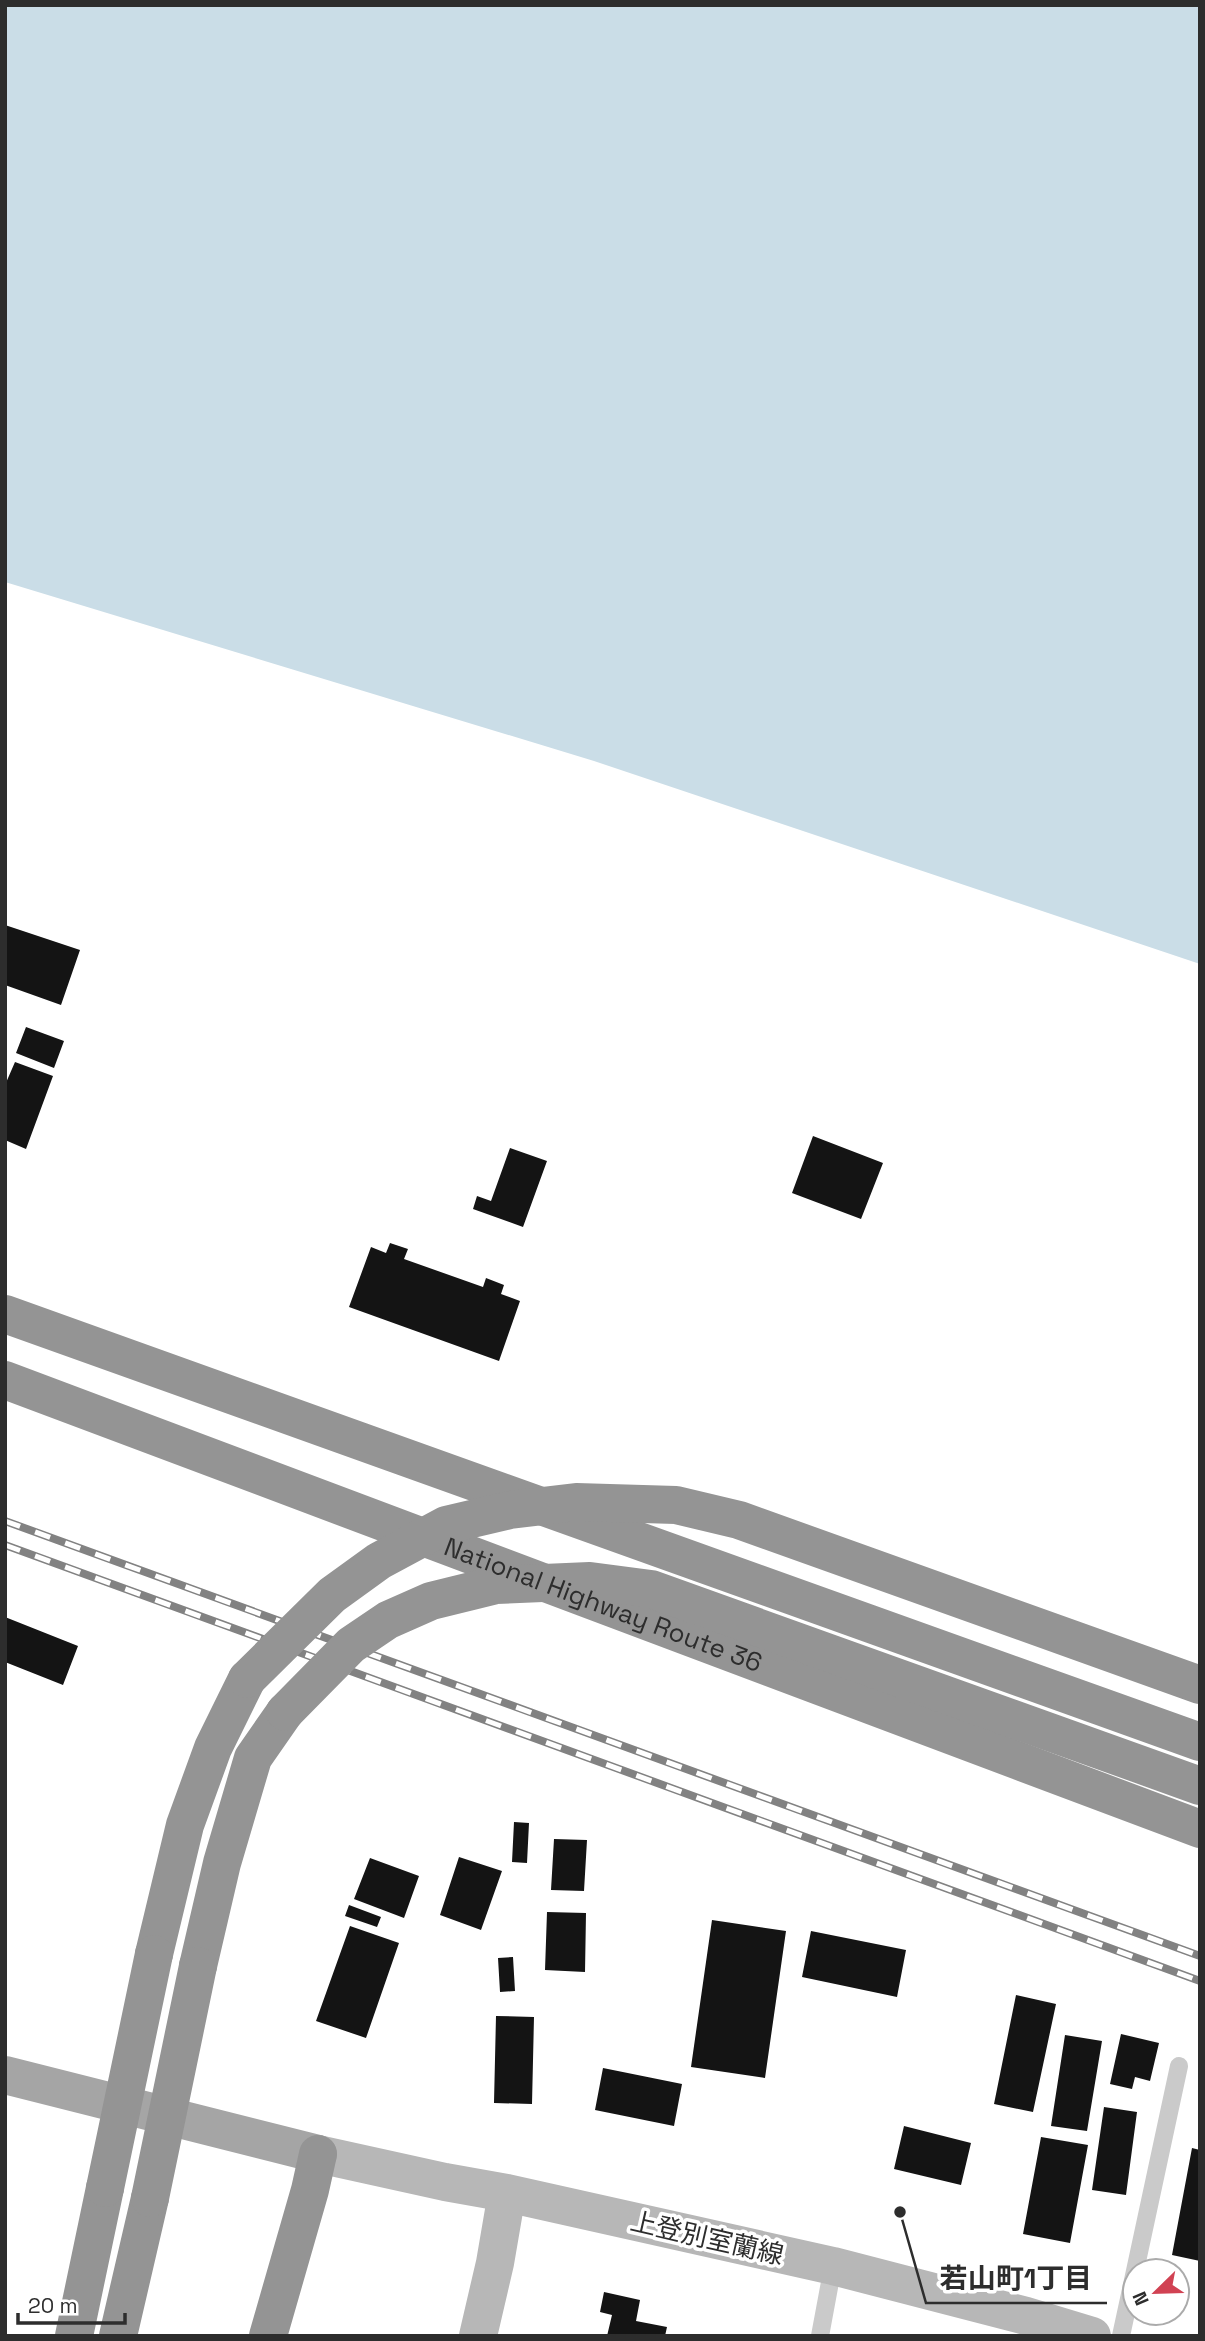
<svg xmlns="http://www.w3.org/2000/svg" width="1205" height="2341" font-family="'Space Grotesk','Noto Sans JP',sans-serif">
<rect width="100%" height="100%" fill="#fff"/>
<path fill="#cadde7" d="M5 5H1200V964L594 761 5 582Z"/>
<path fill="#141414" d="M5 925 80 950 61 1005 5 985Z
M26 1027 64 1041 54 1068 16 1053Z
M15 1062 53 1076 26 1149 5 1140V1085Z
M813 1136 883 1163 861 1219 792 1193Z
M510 1148 547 1161 523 1227 473 1209 477 1196 491 1201Z
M390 1243 408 1249 404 1259 483 1287 486 1278 504 1285 501 1294 520 1301 499 1361 349 1307 371 1247 386 1253Z
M5 1617 78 1646 63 1685 5 1662Z
M514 1822 529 1823 527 1863 512 1862Z
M554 1839 587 1840 584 1891 551 1890Z
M459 1857 502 1871 481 1930 440 1915Z
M370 1858 419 1876 404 1918 354 1899Z
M349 1905 381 1917 377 1927 345 1916Z
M547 1912 586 1913 585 1972 545 1970Z
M712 1920 786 1931 765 2078 691 2067Z
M350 1926 399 1943 366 2038 316 2021Z
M811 1931 906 1950 897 1997 802 1977Z
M513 1957 515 1991 500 1992 498 1958Z
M1016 1995 1056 2004 1033 2112 994 2104Z
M496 2016 534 2017 532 2104 494 2103Z
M1121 2034 1159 2043 1150 2081 1135 2077 1132 2089 1110 2084Z
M1065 2035 1102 2041 1087 2131 1051 2126Z
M603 2068 682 2084 674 2126 595 2110Z
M1104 2107 1137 2112 1126 2195 1092 2190Z
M904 2126 971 2143 961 2185 894 2169Z
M1041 2137 1088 2145 1070 2243 1023 2234Z
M1192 2148 1200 2150V2261L1172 2255Z
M604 2292 640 2300 636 2321 667 2327 665 2336H607L612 2315 600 2312Z"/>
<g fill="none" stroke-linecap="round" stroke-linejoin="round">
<path stroke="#cacaca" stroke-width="18" d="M820 2336 833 2266
M1121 2336 1179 2066"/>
<path stroke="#b7b7b7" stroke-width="38" d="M318 2154 445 2182 507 2193 833 2266 1026 2316 1092 2336
M478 2336 495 2263 507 2193"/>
<path stroke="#a5a5a5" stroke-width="38" d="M5 2075 318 2154"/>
<g stroke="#949494" stroke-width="38">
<path d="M5 1314 1200 1742"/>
<path id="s1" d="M5 1380 1200 1829"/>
<path d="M154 1954 185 1825 213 1748 247 1679"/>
<path d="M198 1966 222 1863 253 1758 285 1712"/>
<path d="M74 2336 105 2188"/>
<path d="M118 2336 150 2198"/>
<path d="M268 2336 310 2190 318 2154"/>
</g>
<defs>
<path id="rail" d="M5 1521 1200 1956
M5 1545 1200 1981"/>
</defs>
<use href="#rail" stroke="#828282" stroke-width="8"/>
<use href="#rail" stroke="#fff" stroke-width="5" stroke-dasharray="16" stroke-linecap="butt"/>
<path stroke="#949494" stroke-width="38" d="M247 1679 332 1595 379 1561 446 1525 510 1510 576 1502 676 1505 739 1520 1200 1685
M285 1712 351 1645 388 1620 431 1601 496 1585 590 1581 651 1589 1200 1786
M105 2188 154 1954
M150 2198 198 1966"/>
</g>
<g text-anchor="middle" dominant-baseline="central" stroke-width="7" stroke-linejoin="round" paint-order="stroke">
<g font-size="26" fill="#2d2d2d" stroke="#fff">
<text stroke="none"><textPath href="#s1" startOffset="639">National Highway Route 36</textPath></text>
<text transform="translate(707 2238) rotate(13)">上登別室蘭線</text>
</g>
</g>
<path fill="none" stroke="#2d2d2d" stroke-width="2.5" d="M900 2212L926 2303H1107"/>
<circle fill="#2d2d2d" stroke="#fff" stroke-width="2.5" cx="900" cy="2212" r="7"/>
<g font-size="28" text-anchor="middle" font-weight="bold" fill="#2d2d2d" stroke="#fff" stroke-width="7" stroke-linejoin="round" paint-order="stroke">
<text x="1016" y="2288">若山町1丁目</text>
</g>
<rect width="1205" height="2341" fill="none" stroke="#2d2d2d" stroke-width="14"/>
<g transform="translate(1156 2292) rotate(247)"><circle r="33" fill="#ffffff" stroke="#ababab" stroke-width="2"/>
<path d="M0-5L12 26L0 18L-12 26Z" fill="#d14253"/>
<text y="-10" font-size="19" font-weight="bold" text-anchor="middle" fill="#2d2d2d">N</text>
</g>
<path d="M18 2313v10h107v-10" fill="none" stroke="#2d2d2d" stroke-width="3.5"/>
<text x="28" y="2313" font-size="21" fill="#2d2d2d" stroke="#ffffff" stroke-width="5" paint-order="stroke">20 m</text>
</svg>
